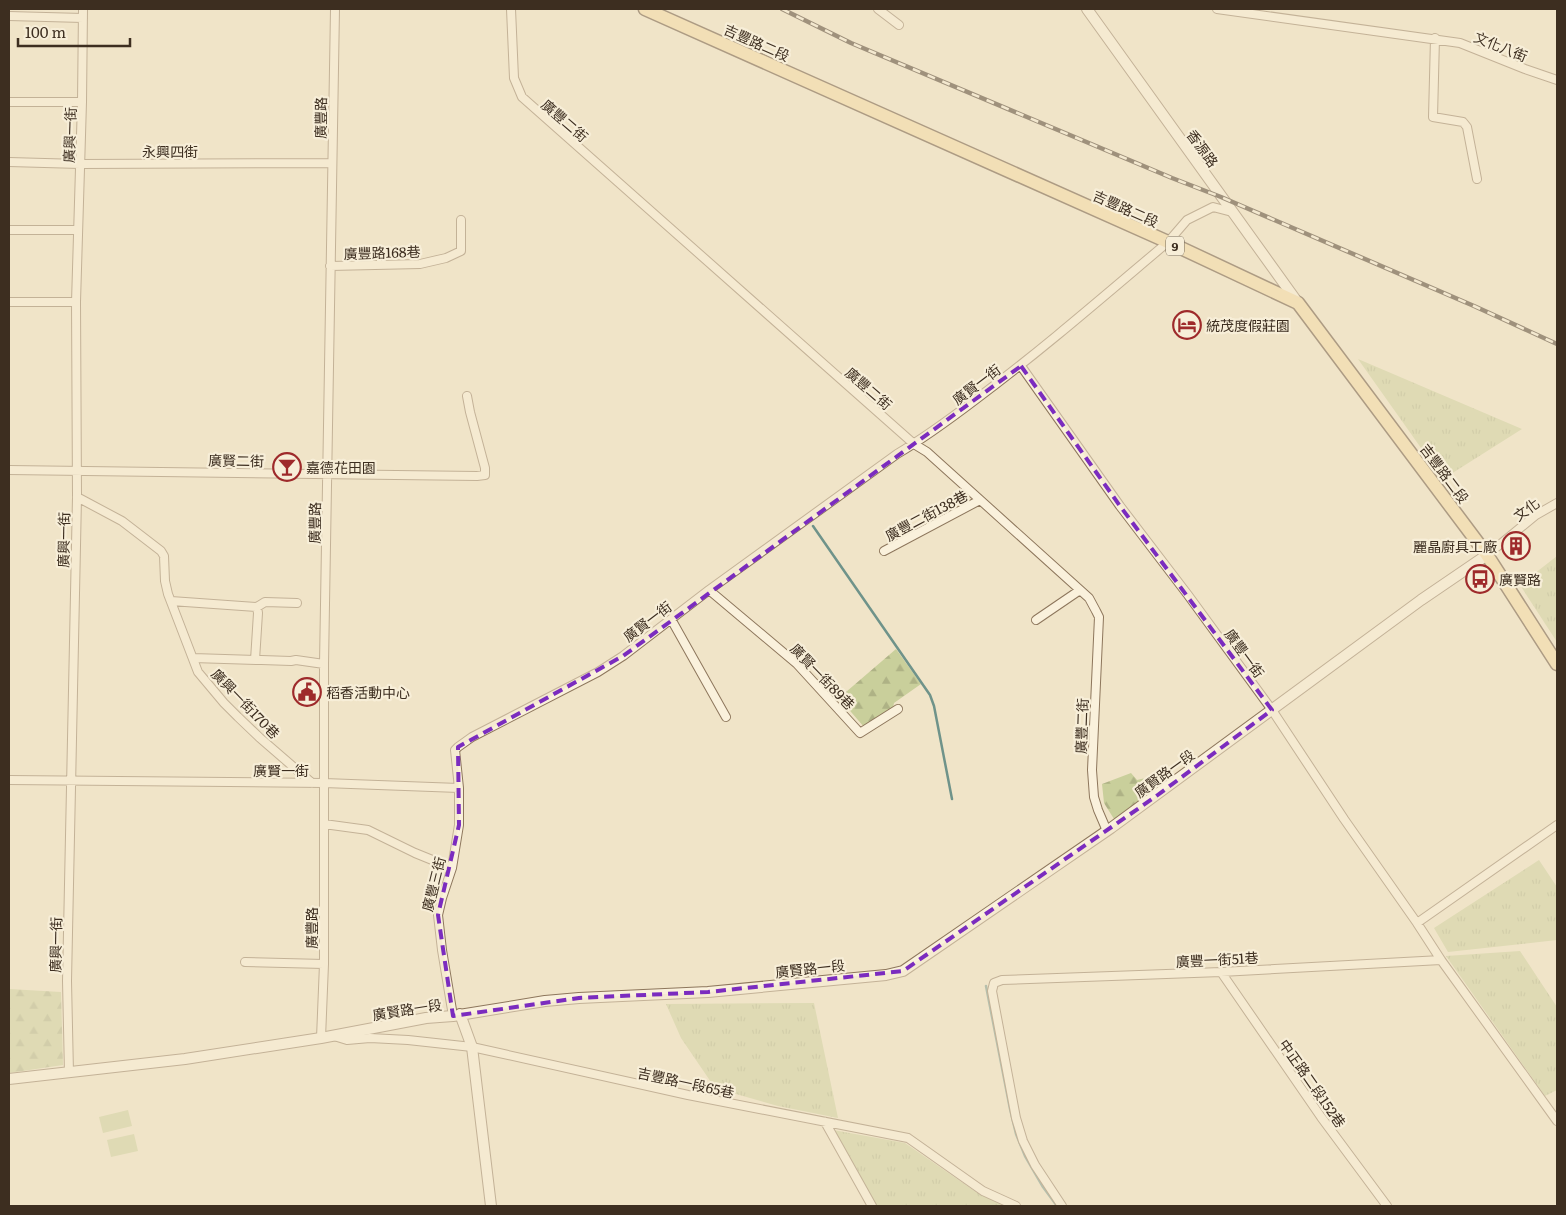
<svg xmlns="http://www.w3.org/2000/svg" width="1566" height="1215" font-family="Literata,'Noto Sans TC',serif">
<defs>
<pattern id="grass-tufts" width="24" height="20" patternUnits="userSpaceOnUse" patternTransform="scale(1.25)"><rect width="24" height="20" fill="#c9cf9b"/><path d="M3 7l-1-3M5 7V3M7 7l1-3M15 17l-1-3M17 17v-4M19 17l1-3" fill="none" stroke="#aeb285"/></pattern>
<pattern id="forest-firs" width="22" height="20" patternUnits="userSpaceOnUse" patternTransform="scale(1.25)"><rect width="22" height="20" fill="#c9cf9b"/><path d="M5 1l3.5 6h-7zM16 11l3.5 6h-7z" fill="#aeb285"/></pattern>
</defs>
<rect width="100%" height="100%" fill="#f0e4c8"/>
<path fill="url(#grass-tufts)" d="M1358 359 1522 429 1443 479Z
M1557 556V642L1520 585Z
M1539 860 1557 887V940L1448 952 1434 928Z
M1520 951 1557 1007V1090L1545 1096 1446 956Z
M814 1003 838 1118 778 1106 715 1088 681 1038 666 1004Z
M833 1130 905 1143 976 1192 1004 1206H874Z"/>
<path fill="url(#forest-firs)" d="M896 649 921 684 894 703 893 708 864 727 839 698Z
M1131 773 1137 780 1158 775 1165 783 1114 819 1104 803 1102 784Z
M9 989 61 992 63 1065 9 1073Z"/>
<path fill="#c9cf9b" d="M128 1110 132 1126 103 1133 99 1117Z
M134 1134 138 1151 111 1157 107 1140Z"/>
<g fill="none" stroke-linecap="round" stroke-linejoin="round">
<path stroke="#6f938a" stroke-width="2.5" d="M813 526 930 695 934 706 952 799
M986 986 1010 1109 1016 1134 1025 1156 1043 1187 1057 1206"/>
<defs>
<path id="minor" d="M511 9 514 78 522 97 914 444 927 452 1089 598 1096 611 1099 617 1092 770 1094 797 1098 810 1107 831
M878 9 899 25
M1217 9 1460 43 1525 69 1557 80
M9 16 83 18
M1435 38 1433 117 1463 122 1467 127 1477 179
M9 102H82
M9 162 80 164 331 163
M9 230H78
M330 266 420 264 446 258 461 251V220
M9 302H76
M1021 366 1120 506 1188 595 1272 710 1344 819 1417 923 1441 960 1557 1121
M9 470 477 476 485 475V468L470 412 467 396
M77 497 122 521 161 551 164 556 165 581 168 594 198 672 224 703 238 717 260 738 312 783
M884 551 980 500
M1487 555 1536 515 1557 503
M709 590 797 664 860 733 898 709
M171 601 257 607 265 602 297 603
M671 619 726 717
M1036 620 1080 590
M193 658 291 661 296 660 324 664
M255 660 258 613 257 607
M9 780 324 783 459 788
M324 824 368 830 415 853 452 868
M1417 923 1557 825
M245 962 324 964
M1221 972 1321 1117 1387 1206
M453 1016 442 950 438 915 442 898 452 868 459 825V788L455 750 458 747 472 737 598 672 623 656 709 590 897 454C924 438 950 419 975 400 1042 350 1104 296 1168 242L1187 220 1213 207 1232 212
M334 1036 347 1040 370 1038 408 1040 472 1047 688 1095 908 1138 983 1191 1016 1206
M321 1038 324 964V664L335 9
M69 1073 67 981 77 497 76 302 82 102 83 9
M825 1122 872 1206
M1062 1206 1035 1165 1023 1141 1016 1118 992 991 994 983 1002 980 1221 972 1441 960"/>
<path id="tertiary" d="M1087 9 1298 303
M460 1014 472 1047 491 1206
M9 1079 185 1059 321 1038 426 1018 453 1016 545 1001 579 998 708 992 886 975 903 971 1111 828 1421 600 1487 555"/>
<path id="primary" d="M645 9 1168 242 1298 303 1487 555 1557 664"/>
</defs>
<use href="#minor" stroke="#8d765c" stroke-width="10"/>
<use href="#tertiary" stroke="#8d765c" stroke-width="12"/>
<use href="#primary" stroke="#5b4430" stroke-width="15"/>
<use href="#minor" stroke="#faf1dc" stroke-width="8"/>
<use href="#tertiary" stroke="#faf1dc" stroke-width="10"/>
<use href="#primary" stroke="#f3d9a0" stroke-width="12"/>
<defs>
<path id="rail" d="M782 9 851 43 1172 178 1221 197 1474 306 1557 344"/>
</defs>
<use href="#rail" stroke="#3d2e20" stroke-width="4.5"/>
<use href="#rail" stroke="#f7eed8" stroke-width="2.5" stroke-dasharray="8" stroke-linecap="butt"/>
</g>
<path d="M0 0H1566V1215H0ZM1021 366 1120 506 1272 710 1155 797 903 971 708 992 579 998 453 1016 438 915 459 825 458 747 623 656Z" fill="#f0e4c8" fill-opacity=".55" fill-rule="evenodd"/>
<path fill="none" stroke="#7b2cbf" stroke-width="4" stroke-dasharray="10 6" stroke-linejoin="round" d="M1021 366 1120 506 1272 710 1155 797 903 971 708 992 579 998 453 1016 438 915 459 825 458 747 623 656Z"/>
<defs>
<symbol id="hotel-ring" viewBox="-11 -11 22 22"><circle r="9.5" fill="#f7eed8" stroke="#9e2a2b" stroke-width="1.5"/><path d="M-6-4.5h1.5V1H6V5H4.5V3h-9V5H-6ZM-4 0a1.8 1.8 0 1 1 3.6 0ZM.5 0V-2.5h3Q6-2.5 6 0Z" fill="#9e2a2b"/></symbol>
<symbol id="bar-ring" viewBox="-11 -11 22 22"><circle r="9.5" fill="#f7eed8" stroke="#9e2a2b" stroke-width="1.5"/><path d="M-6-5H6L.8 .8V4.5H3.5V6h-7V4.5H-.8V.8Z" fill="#9e2a2b"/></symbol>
<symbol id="building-ring" viewBox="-11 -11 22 22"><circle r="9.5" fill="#f7eed8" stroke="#9e2a2b" stroke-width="1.5"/><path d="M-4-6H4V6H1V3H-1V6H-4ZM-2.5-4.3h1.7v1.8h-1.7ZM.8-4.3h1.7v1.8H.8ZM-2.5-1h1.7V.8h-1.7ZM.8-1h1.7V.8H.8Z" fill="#9e2a2b"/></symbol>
<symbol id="bus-ring" viewBox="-11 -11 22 22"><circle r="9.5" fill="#f7eed8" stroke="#9e2a2b" stroke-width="1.5"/><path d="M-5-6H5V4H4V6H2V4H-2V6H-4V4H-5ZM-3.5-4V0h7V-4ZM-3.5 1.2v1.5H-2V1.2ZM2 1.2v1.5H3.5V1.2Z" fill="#9e2a2b"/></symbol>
<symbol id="civic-ring" viewBox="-11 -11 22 22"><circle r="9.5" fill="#f7eed8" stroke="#9e2a2b" stroke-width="1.5"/><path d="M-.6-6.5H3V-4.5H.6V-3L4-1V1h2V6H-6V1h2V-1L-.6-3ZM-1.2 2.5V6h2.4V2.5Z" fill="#9e2a2b"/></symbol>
</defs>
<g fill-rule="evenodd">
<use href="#hotel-ring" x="1171" y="309" width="32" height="32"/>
<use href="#bar-ring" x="271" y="451" width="32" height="32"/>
<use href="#building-ring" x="1500" y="530" width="32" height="32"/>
<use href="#bus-ring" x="1464" y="563" width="32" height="32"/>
<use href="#civic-ring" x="291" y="676" width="32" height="32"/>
</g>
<g text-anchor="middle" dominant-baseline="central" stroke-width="4.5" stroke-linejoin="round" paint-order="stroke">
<rect fill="#f7eed8" stroke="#756857" stroke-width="1" x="1166" y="236.5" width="18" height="19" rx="4"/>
<g font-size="12" font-weight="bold" fill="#3d2e20">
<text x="1175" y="246">9</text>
</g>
<g font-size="14" fill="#3d2e20" stroke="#f7eed8">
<text transform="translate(757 42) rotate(24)">吉豐路二段</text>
<text transform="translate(1501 46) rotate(22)">文化八街</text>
<text transform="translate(320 118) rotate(-89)">廣豐路</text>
<text transform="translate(565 120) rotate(41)">廣豐二街</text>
<text transform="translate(69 135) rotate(-88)">廣興一街</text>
<text transform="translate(1203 148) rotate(54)">香源路</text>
<text x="170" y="151">永興四街</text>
<text transform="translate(1126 208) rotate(24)">吉豐路二段</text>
<text transform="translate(382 252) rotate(-2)">廣豐路168巷</text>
<text transform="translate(976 384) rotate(-37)">廣賢一街</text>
<text transform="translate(869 388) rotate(41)">廣豐二街</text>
<text transform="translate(236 460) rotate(1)">廣賢二街</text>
<text transform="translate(1445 473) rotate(53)">吉豐路二段</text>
<text transform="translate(1526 509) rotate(-36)">文化</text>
<text transform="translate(926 515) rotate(-28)">廣豐二街138巷</text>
<text transform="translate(314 523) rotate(-89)">廣豐路</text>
<text transform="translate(63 540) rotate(-89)">廣興一街</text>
<text transform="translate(647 621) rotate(-37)">廣賢一街</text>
<text transform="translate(1245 653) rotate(54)">廣豐一街</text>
<text transform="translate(823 676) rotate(46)">廣賢一街89巷</text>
<text transform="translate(246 703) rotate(46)">廣興一街170巷</text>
<text transform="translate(1081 726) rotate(-88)">廣豐二街</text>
<text x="281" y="770">廣賢一街</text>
<text transform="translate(1164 773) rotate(-36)">廣賢路一段</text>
<text transform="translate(433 884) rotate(-76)">廣豐三街</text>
<text transform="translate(311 928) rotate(-90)">廣豐路</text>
<text transform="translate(55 945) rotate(-89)">廣興一街</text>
<text transform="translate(1217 959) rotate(-3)">廣豐一街51巷</text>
<text transform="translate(810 968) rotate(-6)">廣賢路一段</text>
<text transform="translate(407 1009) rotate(-9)">廣賢路一段</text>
<text transform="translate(686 1082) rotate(12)">吉豐路一段65巷</text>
<text transform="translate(1313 1083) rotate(55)">中正路二段152巷</text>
</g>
<g font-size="14" fill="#3d2e20" stroke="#f7eed8" text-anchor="start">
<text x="1206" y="325">統茂度假莊園</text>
<text x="306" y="467">嘉德花田園</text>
<text x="1497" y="546" text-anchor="end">麗晶廚具工廠</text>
<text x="1499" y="579">廣賢路</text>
<text x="326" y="692">稻香活動中心</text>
</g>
</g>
<rect width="1566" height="1215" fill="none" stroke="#3d2e20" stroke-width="20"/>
<path d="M18 38v8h112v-8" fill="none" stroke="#3d2e20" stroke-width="2.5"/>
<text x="25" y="38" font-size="15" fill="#3d2e20" stroke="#f7eed8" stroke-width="4" paint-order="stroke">100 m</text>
</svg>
